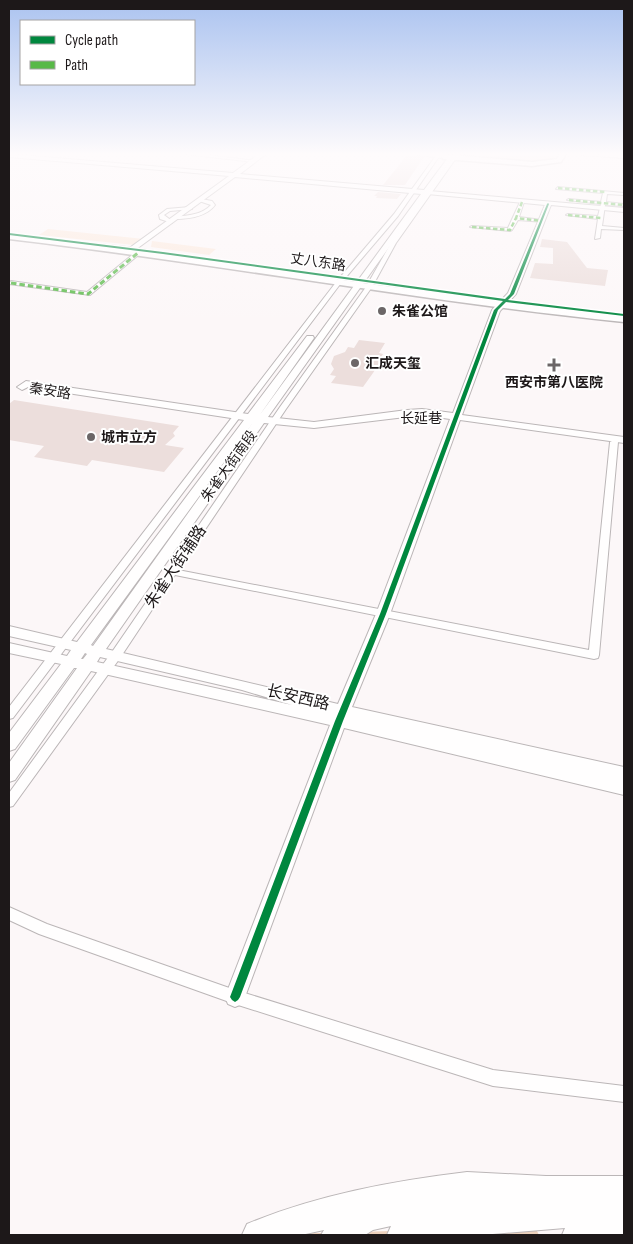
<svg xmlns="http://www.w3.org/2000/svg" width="633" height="1244" font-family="'Sofia Sans Condensed','Noto Sans SC',sans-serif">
<rect width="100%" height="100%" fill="#fcf7f8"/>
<path fill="#fbe9dd" d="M458 154H557L551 160 530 163Z
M48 229 144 239 134 245 39 235Z
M152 241 216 249 209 255 151 247Z"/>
<path fill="#edd2bd" d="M535 1227 539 1235H282L284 1234Z"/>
<path fill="#ecdedc" d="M408 154 424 157 405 185H383Z
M378 192 401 194 397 199 376 198 377 196H374Z
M542 239 567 242 587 268 608 270 605 286 530 278 535 263 553 264V248L540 247Z
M359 340 385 343 379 353 383 354 381 357H383L373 373 363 387 331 383 336 376 330 375 334 369 331 364 334 356 345 352 348 347 354 348Z
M14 400 179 426 173 433 175 436 165 445 184 448 164 472 92 460 87 466 34 457 44 446 9 440V404Z"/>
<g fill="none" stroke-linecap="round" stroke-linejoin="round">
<defs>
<path id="street" d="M184 154H200L256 161 254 162Z
M411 154H441L440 156 444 157 438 158 398 216 341 283 13 718 9 719V707L337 281 394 214 435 157Z
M455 154H459L396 243 372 287 286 409 178 570 589 650 610 442 614 440 618 442 599 655 598 658 594 659 175 575 120 658 13 806 9 807V793L112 652 280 407 366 287 391 243Z
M580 154 624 156V158L582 155Z
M558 187 624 193V195L607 194 606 202 624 204V206L605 205 602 226 624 228V230L601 229 600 238 595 239 598 219 566 215 568 214 598 216 601 204 567 200 569 199 601 202 603 193 556 189Z
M201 199 212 201 215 205C206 217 189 219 174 219L176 217C188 215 202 215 211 205L199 201Z
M522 201 524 202 519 217 542 220 544 222 518 220 512 230 510 231 470 227 472 226 508 228 520 202Z
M190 207 192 209 170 211 164 215 172 221V223L160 219 159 215 167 209Z
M137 251 142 252 90 295 9 284 11 281 87 292Z
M9 907 47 924 235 990 493 1070 624 1086V1102L493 1086 235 1004 39 934 9 920Z"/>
<path id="secondary" d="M9 154 233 173 259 154H266L240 174 424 190 450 155 453 157 429 191 624 208V212L551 205 516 294 500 311 462 415 624 437V443L460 420 390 614 352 707 624 767V781L496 752 624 781V795L344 728 245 997 242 1004 235 1007 228 1004 225 997 330 725 91 671 15 780 9 782V763L77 668H74L15 749 9 751V733L61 664 9 653V643L67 656 71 650 9 636V626L77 642 244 420 28 387 22 390 17 387 26 381 248 414 307 336H313L314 338 259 416 421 194 235 177 131 253H128V249L229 176 9 157ZM427 194 545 205 508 293 492 310 453 413 422 409 407 410 314 422 268 417ZM422 415 450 419 376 614 338 704 106 649 264 423 314 428ZM254 421 93 646 91 645ZM85 653 87 654 83 659H81ZM100 657 242 690 292 705 97 662Z"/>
<path id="primary" d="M442 154 532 162 557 159 560 154H566L561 162 532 166 444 159 441 157Z
M601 154H624V158Z
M9 235 131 248 369 284 624 316V322C418 301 215 263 9 239Z"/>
<path id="highway" d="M467 1172 546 1176H624V1235H562L565 1228 481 1235H387L391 1226 373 1230 365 1235H321L324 1230 301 1235H242L247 1224C317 1195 392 1181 467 1172Z"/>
</defs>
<use href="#street" stroke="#bbb6b7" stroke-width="2"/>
<use href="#secondary" stroke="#bbb6b7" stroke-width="2"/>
<use href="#primary" stroke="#bbb6b7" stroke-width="3"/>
<use href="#highway" stroke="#bbb6b7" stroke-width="2"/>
<use href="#street" fill="#fffefe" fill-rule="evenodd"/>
<use href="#secondary" fill="#fffefe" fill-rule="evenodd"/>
<use href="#primary" fill="#fffefe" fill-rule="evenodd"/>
<use href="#highway" fill="#fffefe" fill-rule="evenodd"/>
<path stroke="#58b947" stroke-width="2.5" stroke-dasharray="4.5 2.5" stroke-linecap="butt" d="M558 188 605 192
M569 200 624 205
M522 202 516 218 542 221
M568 215 601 218
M472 227 510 230 516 218"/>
<path stroke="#58b947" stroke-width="3" stroke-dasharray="5.5 3" stroke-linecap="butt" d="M11 283 88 294 139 252"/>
<defs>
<path id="cycleway" d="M548 203 549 204 514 294 508 300 624 314V316L506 302 498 310 386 614 343 721 240 997 238 1000 235 1002 232 1000 230 997 335 721 380 614 494 310 503 301 163 254 9 235V233L163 252 505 299 510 294 547 204Z"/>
</defs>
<use href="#cycleway" stroke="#fff" stroke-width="3"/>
<use href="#cycleway" fill="#00873e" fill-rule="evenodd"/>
</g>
<linearGradient id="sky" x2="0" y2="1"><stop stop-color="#abc3f0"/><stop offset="0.47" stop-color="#fefbfc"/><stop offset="1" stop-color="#fefbfc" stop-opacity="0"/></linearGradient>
<rect width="633" height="328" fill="url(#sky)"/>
<g fill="#6b6667" stroke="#fff" stroke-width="2">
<circle cx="382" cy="311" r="5"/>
<circle cx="355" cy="363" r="5"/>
<path d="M551.5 357.5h5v5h5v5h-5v5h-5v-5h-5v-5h5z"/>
<circle cx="91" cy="437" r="5"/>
</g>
<g text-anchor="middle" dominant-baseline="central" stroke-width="4" stroke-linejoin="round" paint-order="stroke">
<g font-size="14" fill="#1d1819" stroke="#fff">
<text transform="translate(318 262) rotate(8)">丈八东路</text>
<text transform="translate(50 391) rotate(9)">秦安路</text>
<text x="421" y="418">长延巷</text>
<text transform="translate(229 466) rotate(-54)">朱雀大街南段</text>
</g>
<g font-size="14" font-weight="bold" fill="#1d1819" stroke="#fff" text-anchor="start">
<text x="392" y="311">朱雀公馆</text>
<text x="365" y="363">汇成天玺</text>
<text x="554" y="382" text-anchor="middle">西安市第八医院</text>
<text x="101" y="437">城市立方</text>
</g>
<g font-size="16" fill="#1d1819" stroke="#fff">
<text transform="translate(176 567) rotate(-56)">朱雀大街辅路</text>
<text transform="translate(298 698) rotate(13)">长安西路</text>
</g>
</g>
<rect width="633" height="1244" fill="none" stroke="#1d1819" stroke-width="20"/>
<rect x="20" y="20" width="175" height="65" fill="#ffffff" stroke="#a5a3a3"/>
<rect x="30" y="36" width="25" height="8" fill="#00873e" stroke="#a5a3a3"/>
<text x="65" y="45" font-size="15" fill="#1d1819">Cycle path</text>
<rect x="30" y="61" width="25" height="8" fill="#58b947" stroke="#a5a3a3"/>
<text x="65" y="70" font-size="15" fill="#1d1819">Path</text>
</svg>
